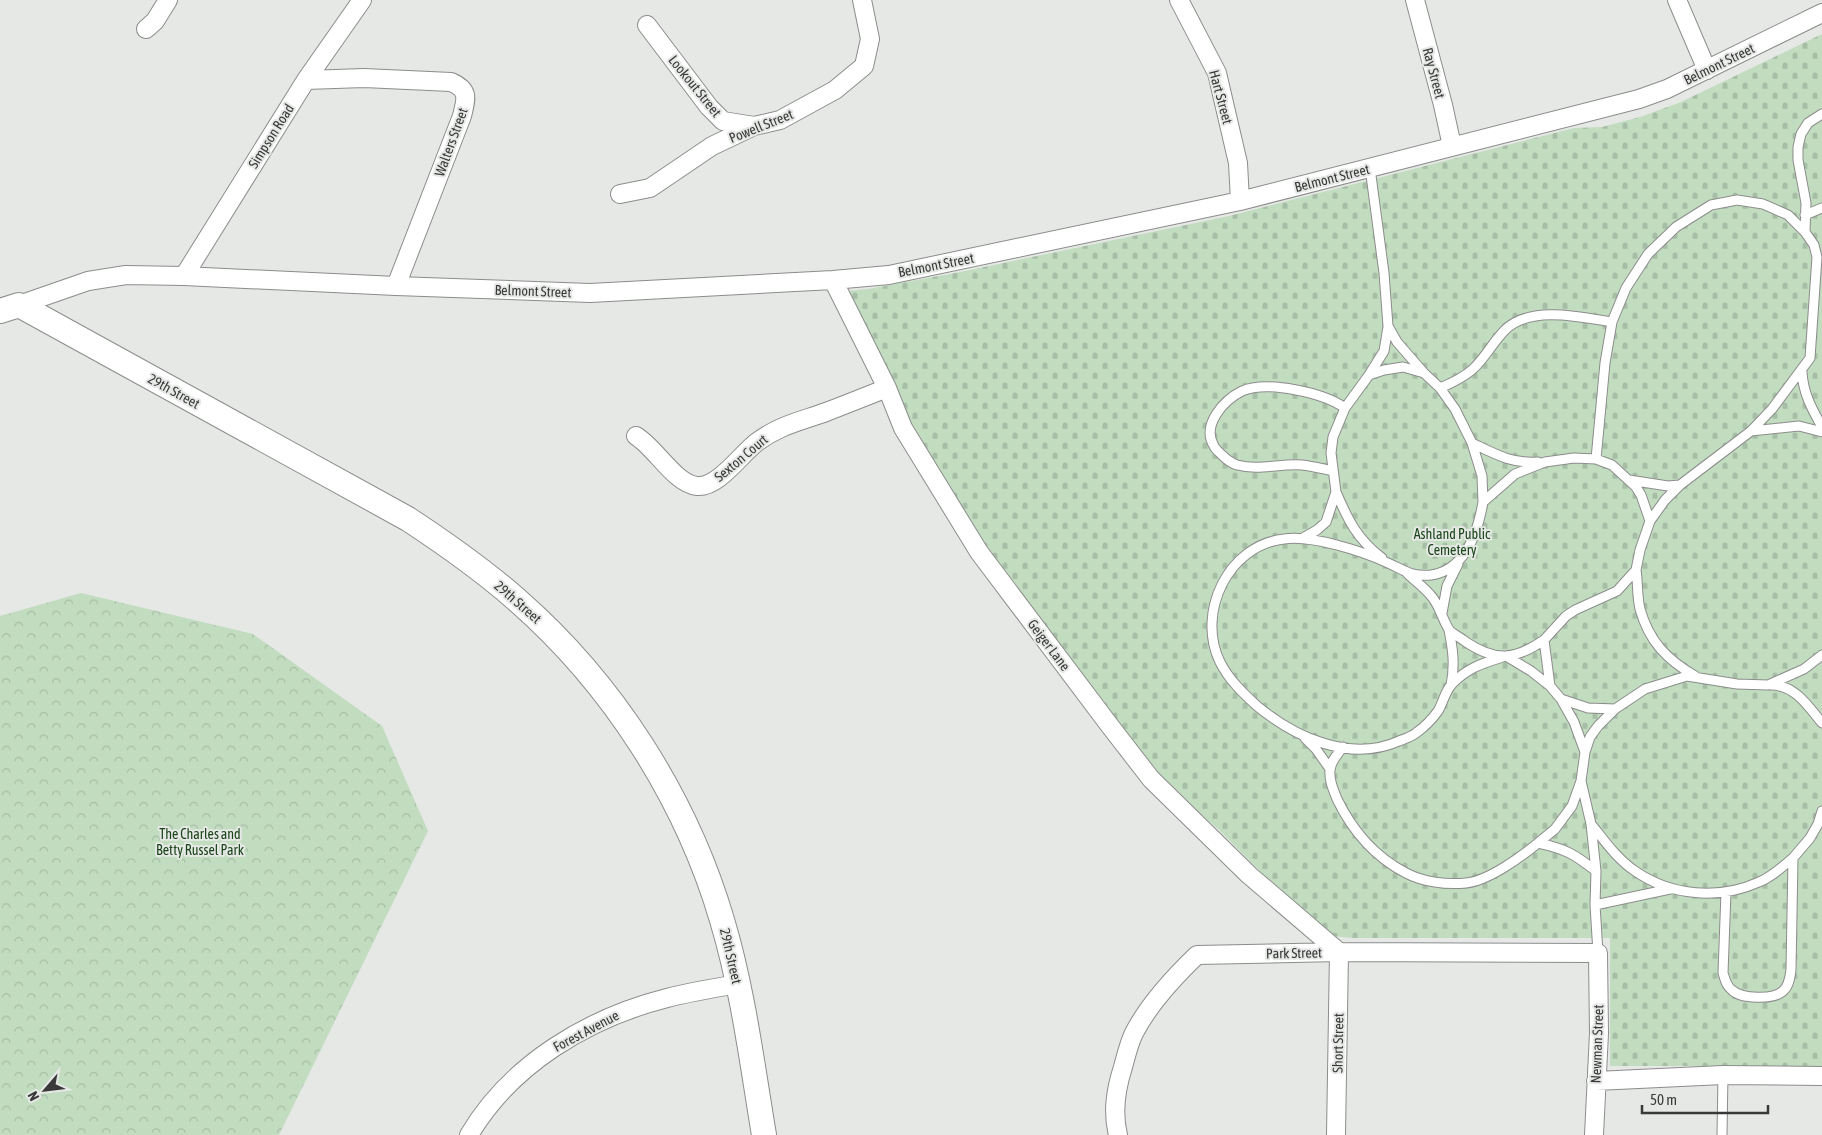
<svg xmlns="http://www.w3.org/2000/svg" width="1822" height="1135" font-family="'Asap Condensed',sans-serif">
<defs>
<pattern id="cemetery-stones" width="16" height="16" patternUnits="userSpaceOnUse" patternTransform="scale(1.25)"><rect width="16" height="16" fill="#c2dcc0"/><path d="M2 7V4a2 2 0 0 1 4 0v3zM10 15v-3a2 2 0 0 1 4 0v3z" fill="#a7bea6"/></pattern>
<pattern id="park-crowns" width="20" height="18" patternUnits="userSpaceOnUse" patternTransform="scale(1.25)"><rect width="20" height="18" fill="#c2dcc0"/><path d="M2 6a3 3 0 1 1 6 0M12 15a3 3 0 1 1 6 0" fill="none" stroke="#a7bea6"/></pattern>
</defs>
<rect width="100%" height="100%" fill="#e6e8e6"/>
<path fill="url(#cemetery-stones)" d="M1822 34V1066H1610V938H1352L1332 936 1298 909 1218 829 1158 776 996 560 930 461 892 392 847 291 868 289 955 273 1229 216 1574 128 1602 127 1640 117 1681 102Z"/>
<path fill="url(#park-crowns)" d="M81 593 253 634 382 726 428 831 279 1135H0V616Z"/>
<g fill="none" stroke-linecap="round" stroke-linejoin="round">
<defs>
<path id="lane" d="M1370 168 1384 273 1388 326 1397 342 1424 373
M1805 215 1822 208
M1802 372C1803 393 1812 409 1822 427
M1369 375 1384 351 1388 327
M1440 388C1452 383 1463 378 1473 369 1485 358 1493 342 1505 330 1530 305 1581 317 1612 322
M1751 431 1772 409 1810 358 1817 257 1814 245 1805 232 1806 203 1798 160V147L1801 134 1808 123 1822 114
M1472 443C1495 454 1512 464 1538 462
M1596 459 1605 363 1612 322 1626 288 1648 254 1676 227 1711 205 1737 200 1763 204 1788 215 1805 232
M1333 471C1323 469 1312 466 1302 465 1281 463 1259 471 1237 465 1231 463 1226 459 1222 455 1219 452 1215 449 1214 446 1201 425 1224 400 1242 391 1267 380 1324 393 1345 408
M1629 480 1668 486 1680 485 1751 431 1799 426 1822 432
M1336 492C1348 520 1357 539 1382 558
M1650 521 1665 500 1680 485
M1303 538 1317 530 1326 522 1336 492 1331 453 1333 437 1345 408 1369 375 1384 370 1403 367 1424 373 1440 388 1455 409 1472 443 1482 476 1483 502
M1636 570C1638 582 1637 597 1640 609 1649 641 1666 659 1695 676
M1407 573C1415 581 1425 588 1432 597 1440 606 1444 624 1450 631 1455 635 1461 638 1466 642 1496 662 1515 660 1544 640
M1442 613 1447 586 1458 564
M1449 630C1453 650 1455 665 1451 685
M1771 685C1795 685 1808 706 1822 723
M1550 686 1544 640 1566 616 1575 610 1617 591 1636 570 1640 550 1650 521 1641 495 1636 487 1612 465 1596 459 1574 458 1545 462 1515 474 1483 502C1478 531 1466 570 1431 575 1411 577 1404 570 1388 563 1362 551 1312 535 1284 539 1228 545 1196 613 1220 662 1229 680 1243 693 1257 706 1295 737 1350 763 1399 741 1404 739 1411 737 1416 733 1423 728 1433 718 1438 711 1443 703 1445 691 1452 684 1468 667 1484 663 1506 656L1531 671 1550 686 1561 699 1588 708 1615 709 1645 689 1687 676 1737 684 1768 685 1804 669 1822 655
M1561 699 1574 722 1585 752
M1305 738 1316 749 1330 769
M1343 747C1338 754 1331 760 1330 770 1329 780 1333 789 1337 799 1352 830 1375 857 1406 873 1423 882 1446 885 1466 883 1488 881 1521 857 1538 843 1566 849 1574 854 1596 871L1595 905 1598 953
M1591 824C1604 840 1617 859 1635 871 1671 896 1719 900 1759 882 1772 877 1782 867 1793 858
M1538 843 1555 829 1572 806 1581 781
M1596 871 1591 824 1581 781 1585 752 1590 737 1598 726 1615 709
M1726 892 1723 973C1725 979 1726 986 1732 990 1741 999 1774 1000 1783 991 1789 986 1790 977 1791 970L1793 858 1810 838 1818 824 1822 811
M1595 905 1670 889
M1722 1135 1723 1075"/>
<path id="street" d="M1179 0 1217 73 1238 163 1240 201
M1415 0 1443 105 1452 146
M1677 0 1707 70
M647 25 709 107 723 121 754 126
M146 29 155 21 168 0
M306 80 364 78 451 82C470 90 466 99 462 116L396 286
M620 194 650 188 712 146 754 126 780 120 835 90 864 66 870 39 862 0
M184 276 306 80 362 0
M833 280 887 388 903 428 979 552 1110 726 1151 779 1249 875 1339 952 1336 1135
M19 305 88 281 126 275 184 276 396 286 590 293 833 280 889 275 1240 201 1639 99 1667 89 1822 13
M636 436C655 447 675 484 697 486 718 488 741 454 757 442 780 425 801 421 826 412 847 404 867 396 887 388
M1596 1081 1723 1075 1822 1076
M469 1135C511 1064 588 1018 667 998 690 992 714 988 738 984
M1118 1135C1112 1111 1116 1089 1123 1067 1126 1056 1129 1043 1134 1033 1149 1004 1173 978 1197 955L1339 952 1598 953 1599 1033 1594 1135"/>
<path id="secondary" d="M0 311 19 305 408 519C446 544 483 570 517 600 613 684 686 798 722 920 743 990 752 1063 764 1135"/>
</defs>
<use href="#lane" stroke="#8b8d8b" stroke-width="11"/>
<use href="#street" stroke="#8b8d8b" stroke-width="20"/>
<use href="#secondary" stroke="#8b8d8b" stroke-width="26"/>
<use href="#lane" stroke="#fff" stroke-width="9"/>
<use href="#street" stroke="#fff" stroke-width="18"/>
<use href="#secondary" stroke="#fff" stroke-width="24"/>
</g>
<g text-anchor="middle" dominant-baseline="central" stroke-width="4" stroke-linejoin="round" paint-order="stroke">
<g font-size="14" fill="#383938" stroke="#e6e8e6">
<text transform="translate(1719 64) rotate(-26)">Belmont Street</text>
<text transform="translate(1434 73) rotate(75)">Ray Street</text>
<text transform="translate(695 86) rotate(51)">Lookout Street</text>
<text transform="translate(1221 97) rotate(75)">Hart Street</text>
<text transform="translate(761 126) rotate(-22)">Powell Street</text>
<text transform="translate(271 136) rotate(-58)">Simpson Road</text>
<text transform="translate(451 142) rotate(-70)">Walters Street</text>
<text transform="translate(1332 178) rotate(-14)">Belmont Street</text>
<text transform="translate(936 265) rotate(-11)">Belmont Street</text>
<text transform="translate(533 291) rotate(2)">Belmont Street</text>
<text transform="translate(174 391) rotate(29)">29th Street</text>
<text transform="translate(741 458) rotate(-40)">Sexton Court</text>
<text transform="translate(518 602) rotate(41)">29th Street</text>
<text transform="translate(1049 645) rotate(53)">Geiger Lane</text>
<text transform="translate(1294 953) rotate(-1)">Park Street</text>
<text transform="translate(731 956) rotate(77)">29th Street</text>
<text transform="translate(586 1031) rotate(-28)">Forest Avenue</text>
<text transform="translate(1338 1043) rotate(-89)">Short Street</text>
<text transform="translate(1597 1044) rotate(-88)">Newman Street</text>
</g>
<g font-size="14" fill="#194518" stroke="#e6e8e6">
<text x="1452" y="534">Ashland Public<tspan x="1452" dy="16">Cemetery</tspan></text>
<text x="200" y="834">The Charles and<tspan x="200" dy="16">Betty Russel Park</tspan></text>
</g>
</g>
<g transform="translate(45 1090) rotate(242)" stroke="#e6e8e6" stroke-width="4" paint-order="stroke">
<path d="M0-4L9 19L0 12L-9 19Z" fill="#383938"/>
<text y="-8" font-size="14" font-weight="bold" text-anchor="middle" fill="#383938">N</text>
</g>
<path d="M1642 1105v8h126v-8" fill="none" stroke="#383938" stroke-width="2.5"/>
<text x="1650" y="1105" font-size="15" fill="#383938" stroke="#e6e8e6" stroke-width="4" paint-order="stroke">50 m</text>
</svg>
